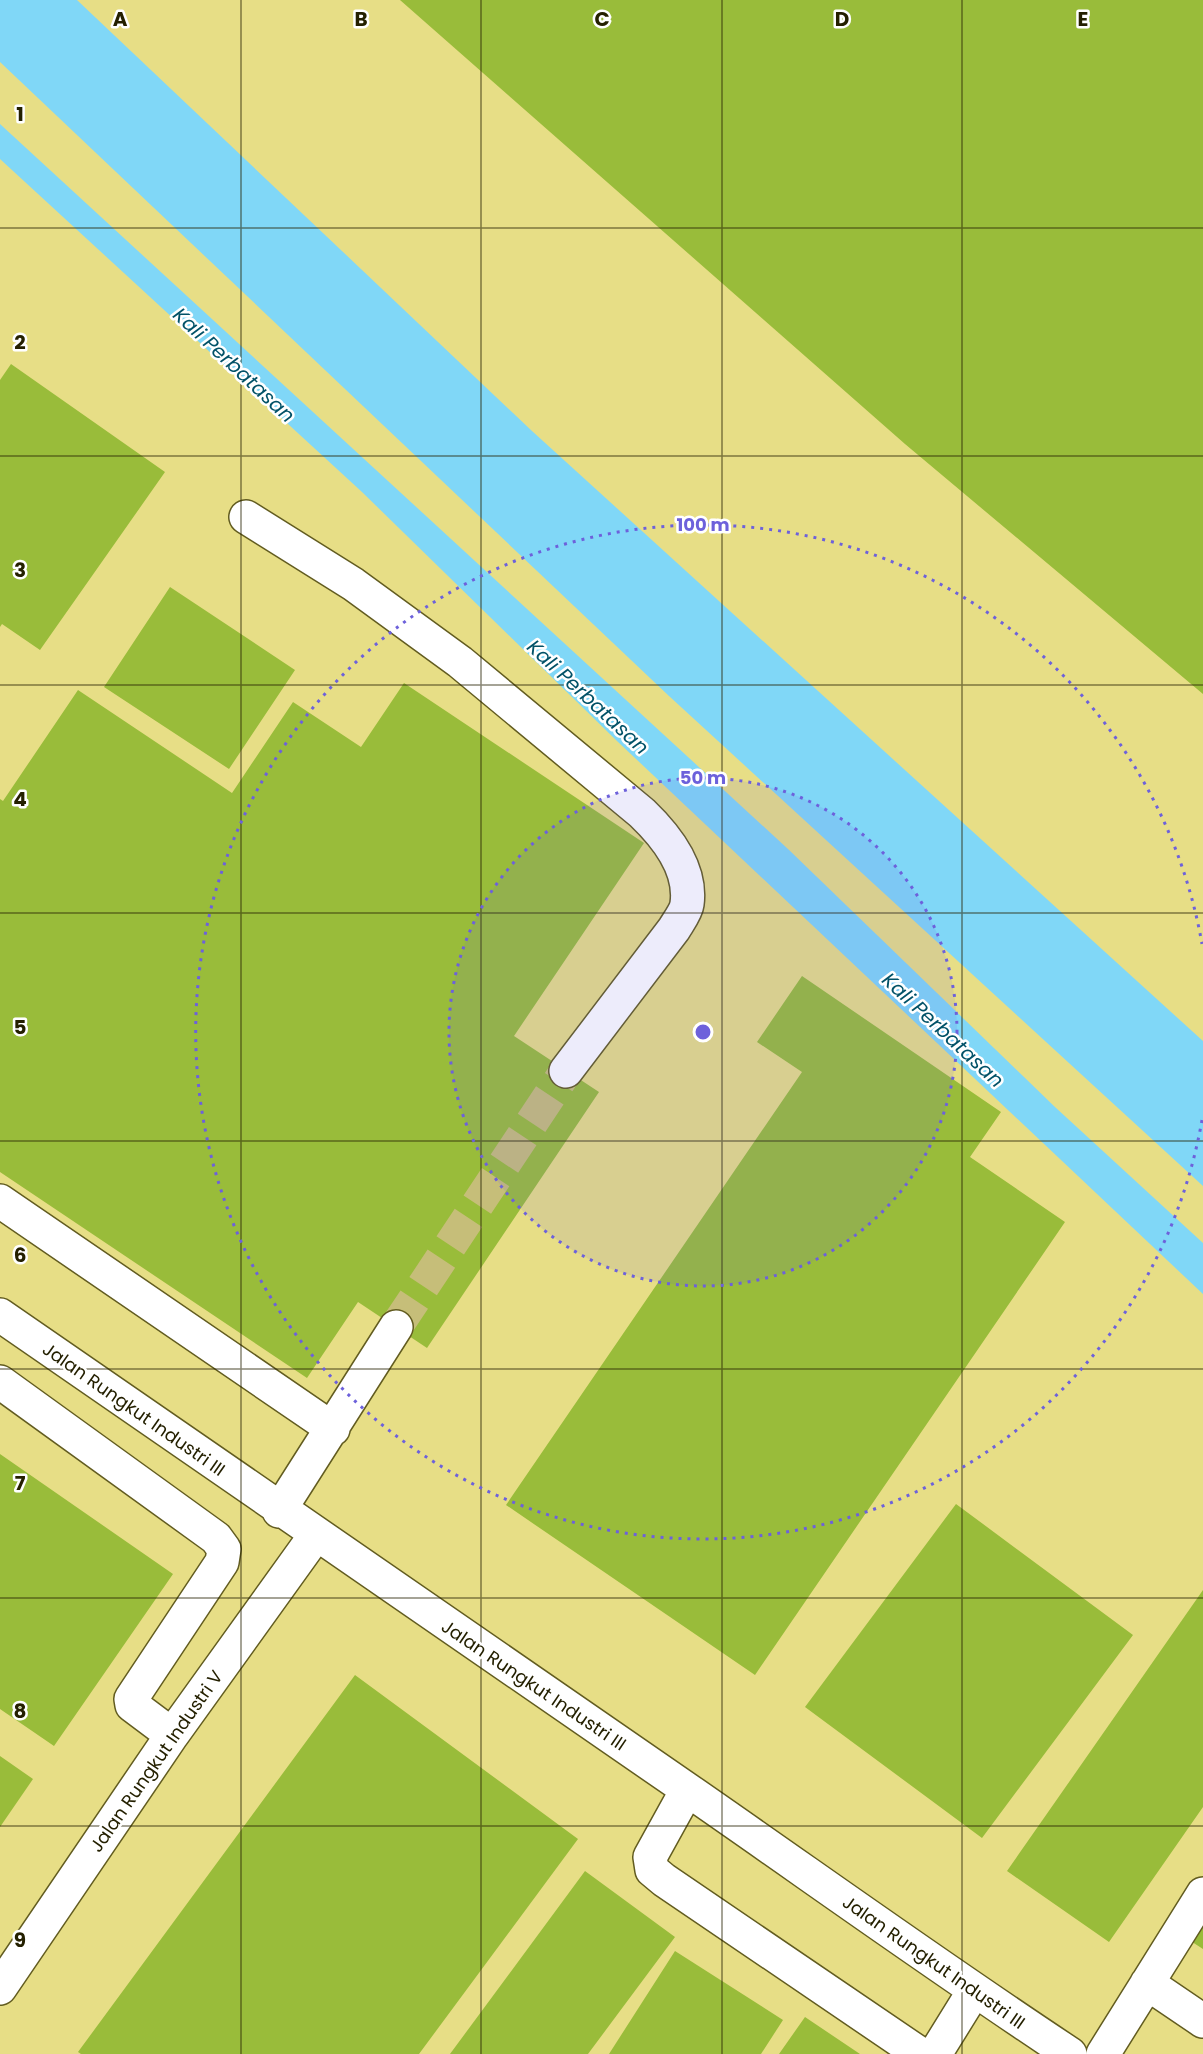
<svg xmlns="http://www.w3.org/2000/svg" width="1203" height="2054" font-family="Poppins,sans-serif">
<rect width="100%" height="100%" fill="#eee697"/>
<path fill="#e7de86" d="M0 0H1203V2054H0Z"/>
<path fill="#80d7f7" d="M0 0H77L532 431 1203 1041V1186L669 696 0 62Z
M0 124 788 849 1055 1107 1203 1243V1294L617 741 362 492 0 159Z"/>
<path fill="#99bc3a" d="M400 0H1203V694L905 444Z
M11 364 165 472 40 650 2 624 0 627V380Z
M170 587 295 670 229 769 104 687Z
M404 683 644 843 514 1036 599 1092 427 1348 358 1302 307 1378 0 1172V799L3 801 78 690 232 793 293 702 361 747Z
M802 976 1001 1112 970 1157 1065 1222 755 1675 506 1505 802 1072 757 1042Z
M0 1454 173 1574 54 1746 0 1709Z
M956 1504 1133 1635 982 1838 805 1707Z
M1203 1590V1807L1109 1942 1007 1871Z
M355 1675 578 1839 419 2054H81L78 2052Z
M0 1756 33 1779 0 1827Z
M585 1871 675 1937 588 2054H450Z
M1203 1912V1949L1186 1938Z
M675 1951 783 2020 761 2054H609Z
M805 2017 860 2054H779Z"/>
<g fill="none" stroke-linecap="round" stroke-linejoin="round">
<path stroke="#c6be79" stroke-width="33" stroke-dasharray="33 16" stroke-linecap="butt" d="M396 1327 566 1071"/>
<defs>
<path id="minor" d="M246 517 353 584 460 662 642 813C665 835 692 868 687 904 686 912 678 922 674 929L566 1071
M0 1201 333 1429
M0 1315C228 1475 459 1631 688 1790 815 1878 941 1969 1070 2054
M0 1382 216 1538 224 1549 222 1562 131 1699 132 1705 172 1735
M279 1511 396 1327
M687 1790 650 1857 652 1870 664 1880 920 2054
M1147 1983 1203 2021
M0 1988 172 1735 315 1536
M935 2054 974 1991
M1103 2054 1203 1894"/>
</defs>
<use href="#minor" stroke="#625c20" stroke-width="36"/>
<use href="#minor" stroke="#fff" stroke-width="33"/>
</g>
<path fill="none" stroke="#242000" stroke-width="1.5" stroke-opacity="0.55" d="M241 0V2054M481 0V2054M722 0V2054M962 0V2054M0 228H1203M0 456H1203M0 685H1203M0 913H1203M0 1141H1203M0 1369H1203M0 1598H1203M0 1826H1203"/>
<circle cx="703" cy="1032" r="254" fill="#6d61db" fill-opacity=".12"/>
<g fill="none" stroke="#6d61db" stroke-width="3" stroke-dasharray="3 6">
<circle cx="703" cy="1032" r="254"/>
<path d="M1202 1120A507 507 0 1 1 1202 944"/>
</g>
<g text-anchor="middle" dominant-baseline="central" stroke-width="5" stroke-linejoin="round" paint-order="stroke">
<g font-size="18" fill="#242000" stroke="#fff">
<text transform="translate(134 1409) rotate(35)">Jalan Rungkut Industri III</text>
<text transform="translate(534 1685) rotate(34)">Jalan Rungkut Industri III</text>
<text transform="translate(156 1761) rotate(-55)">Jalan Rungkut Industri V</text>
<text transform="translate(934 1962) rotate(35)">Jalan Rungkut Industri III</text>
</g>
<g font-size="20" font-style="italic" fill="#025268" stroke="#fff">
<text transform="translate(234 365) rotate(43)">Kali Perbatasan</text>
<text transform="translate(588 697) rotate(43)">Kali Perbatasan</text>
<text transform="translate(943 1030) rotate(43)">Kali Perbatasan</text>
</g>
</g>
<g font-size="20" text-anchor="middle" font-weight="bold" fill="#242000" stroke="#fff" stroke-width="5" stroke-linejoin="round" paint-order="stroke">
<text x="120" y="26">A</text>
<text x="361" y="26">B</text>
<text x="602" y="26">C</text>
<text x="842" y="26">D</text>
<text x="1083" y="26">E</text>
<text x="20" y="121">1</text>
<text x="20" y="349">2</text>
<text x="20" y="577">3</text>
<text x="20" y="806">4</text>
<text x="20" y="1034">5</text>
<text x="20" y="1262">6</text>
<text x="20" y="1490">7</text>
<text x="20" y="1718">8</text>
<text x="20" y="1947">9</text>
</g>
<circle cx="703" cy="1032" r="9" fill="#6d61db" stroke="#fff" stroke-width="3"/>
<g font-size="18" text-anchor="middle" font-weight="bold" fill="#6d61db" stroke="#fff" stroke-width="5" stroke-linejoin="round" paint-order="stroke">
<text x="703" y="531">100 m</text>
<text x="703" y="784">50 m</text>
</g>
</svg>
